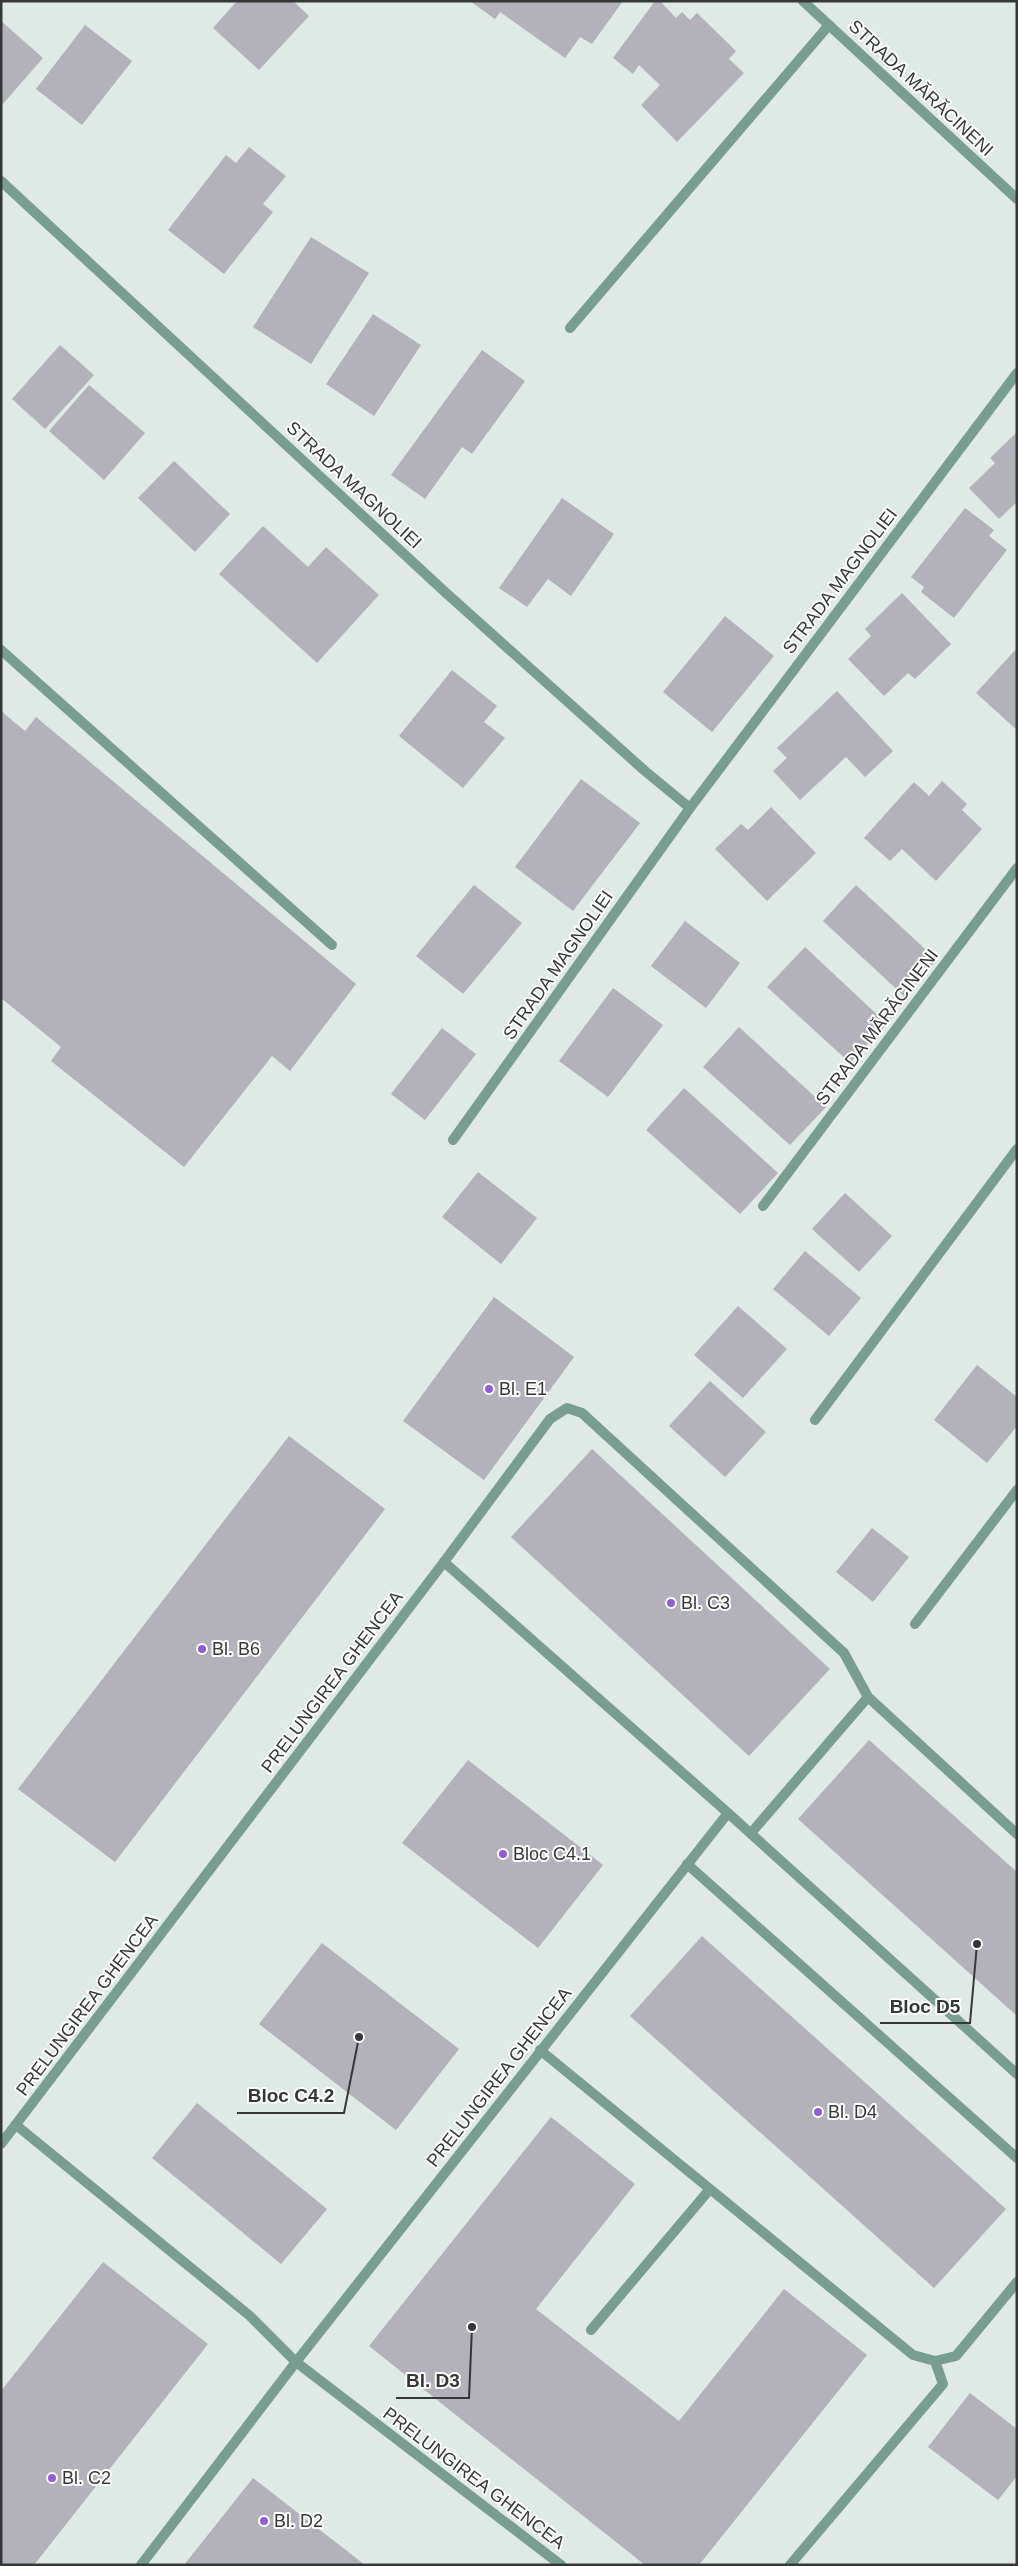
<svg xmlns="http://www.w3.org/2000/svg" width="1018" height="2566" font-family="Arial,sans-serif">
<rect width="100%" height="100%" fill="#dfe9e5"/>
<path fill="#b3b1b9" d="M237 1H293L309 16 259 70 213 28Z
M470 1H623L592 44 580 37 565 58 500 12 495 19Z
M655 1H660L676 18 682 12 690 20 697 13 736 51 729 59 744 73 677 142 641 105 660 85 639 65 633 74 613 58Z
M1 21 43 58 1 106Z
M85 25 132 61 82 125 36 89Z
M249 147 286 176 263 204 273 212 224 274 168 230 226 155 236 163Z
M311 237 369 273 311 364 253 327Z
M373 314 421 345 374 416 326 384Z
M60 345 94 375 45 429 12 399Z
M482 350 525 381 472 454 462 447 425 499 391 475Z
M89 385 145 433 104 480 49 431Z
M1017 432V502L999 519 969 488 995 463 990 458Z
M174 461 230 514 195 552 138 498Z
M562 498 614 534 571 596 548 579 527 607 499 588Z
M965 508 994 530 989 536 1007 550 954 618 921 592 924 587 911 577Z
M263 526 308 567 326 547 379 595 317 663 219 574Z
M902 593 951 644 915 679 908 673 884 696 848 659 871 636 865 629Z
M725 616 774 656 712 732 663 692Z
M1017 648V730L976 693Z
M452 670 497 706 484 722 505 738 463 788 399 736Z
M837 691 893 751 865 777 846 757 800 800 773 771 787 758 777 748Z
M1 711 25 731 36 717 356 984 290 1071 272 1056 184 1167 51 1061 61 1047 1 998Z
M581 779 640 823 573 911 515 867Z
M942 781 967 804 962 810 982 829 936 881 902 849 890 861 864 838 914 782 929 796Z
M771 807 816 853 767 901 715 849 741 824 748 830Z
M474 885 522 923 463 994 416 956Z
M856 885 937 960 904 996 823 921Z
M685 921 740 963 706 1008 651 966Z
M805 947 887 1024 850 1063 767 987Z
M613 988 663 1025 608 1097 559 1061Z
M739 1027 826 1107 790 1145 703 1067Z
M442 1028 476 1054 425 1120 391 1094Z
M684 1088 778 1173 740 1214 646 1130Z
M478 1172 537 1218 501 1264 442 1217Z
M845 1193 892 1236 859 1272 812 1229Z
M805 1251 861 1298 829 1336 773 1289Z
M494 1297 574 1357 484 1480 403 1421Z
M738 1306 787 1349 743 1398 694 1355Z
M977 1365 1017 1397V1426L987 1463 934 1420Z
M710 1381 766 1432 725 1477 669 1426Z
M289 1436 385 1509 115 1862 18 1789Z
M592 1449 830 1669 749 1756 511 1537Z
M872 1528 909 1557 873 1602 836 1572Z
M869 1740 1017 1872V2016L798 1819Z
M468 1760 603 1865 538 1948 402 1843Z
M702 1936 1006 2209 934 2288 630 2016Z
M322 1943 459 2049 396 2130 259 2024Z
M197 2103 327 2209 281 2264 152 2158Z
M551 2117 635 2184 536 2309 679 2421 784 2289 867 2355 699 2565H645L369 2346Z
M103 2262 208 2344 34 2565H1V2391Z
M970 2393 1017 2429V2476L998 2500 928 2447Z
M253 2478 365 2565H184Z"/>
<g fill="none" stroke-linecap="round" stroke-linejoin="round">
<path stroke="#799d90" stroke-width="10" d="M570 328 829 25
M444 1562 550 1419 567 1408 582 1413 844 1653 868 1697 1017 1834
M751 1833 868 1697
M687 1864 1017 2158
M540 2050 913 2355 935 2361 956 2356 1017 2282
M16 2125 250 2316 296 2362 561 2565
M591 2330 710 2189
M790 2565 943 2384 935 2361"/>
<path stroke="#799d90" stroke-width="10" d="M1 181 445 592 645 771 690 808
M1 650 332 945
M453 1140 690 808 1017 373
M763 1206 1017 868
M815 1420 1017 1149
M915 1624 1017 1490
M1 2144 444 1562 728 1813 1017 2074
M141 2565 296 2362 728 1813"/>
<path stroke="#799d90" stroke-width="10" d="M803 1 1017 199"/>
</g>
<g fill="#8e5dd7" stroke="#fff" stroke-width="2">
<circle cx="489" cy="1389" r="5"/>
<circle cx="671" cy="1603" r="5"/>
<circle cx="202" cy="1649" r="5"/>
<circle cx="503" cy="1854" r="5"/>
<circle cx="818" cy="2112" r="5"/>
<circle cx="52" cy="2478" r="5"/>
<circle cx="264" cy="2521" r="5"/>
</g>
<g text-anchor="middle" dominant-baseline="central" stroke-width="4" stroke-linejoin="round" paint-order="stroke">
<g font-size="18" fill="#343836" stroke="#fff">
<text transform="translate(921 88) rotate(43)">STRADA MĂRĂCINENI</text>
<text transform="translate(354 485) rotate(43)">STRADA MAGNOLIEI</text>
<text transform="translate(840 581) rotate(-53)">STRADA MAGNOLIEI</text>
<text transform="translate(558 965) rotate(-55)">STRADA MAGNOLIEI</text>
<text transform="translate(877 1027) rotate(-53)">STRADA MĂRĂCINENI</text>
<text transform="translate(332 1682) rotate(-53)">PRELUNGIREA GHENCEA</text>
<text transform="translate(87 2005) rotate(-53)">PRELUNGIREA GHENCEA</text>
<text transform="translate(499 2077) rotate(-52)">PRELUNGIREA GHENCEA</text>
<text transform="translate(474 2478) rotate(37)">PRELUNGIREA GHENCEA</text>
</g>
<g font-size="18" fill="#343836" stroke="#fff" text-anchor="start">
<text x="499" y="1389">Bl. E1</text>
<text x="681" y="1603">Bl. C3</text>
<text x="212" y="1649">Bl. B6</text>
<text x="513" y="1854">Bloc C4.1</text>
<text x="828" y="2112">Bl. D4</text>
<text x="62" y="2478">Bl. C2</text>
<text x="274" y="2521">Bl. D2</text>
</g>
</g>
<path fill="none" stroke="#343836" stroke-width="2" d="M977 1944L970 2023H880M359 2037L344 2113H237M472 2327L469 2398H396"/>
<g fill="#343836" stroke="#fff" stroke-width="2">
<circle cx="977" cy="1944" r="5"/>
<circle cx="359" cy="2037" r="5"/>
<circle cx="472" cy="2327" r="5"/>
</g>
<g font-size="19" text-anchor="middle" font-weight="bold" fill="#343836" stroke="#fff" stroke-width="4" stroke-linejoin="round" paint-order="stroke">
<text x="925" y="2013">Bloc D5</text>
<text x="291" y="2102">Bloc C4.2</text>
<text x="433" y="2387">Bl. D3</text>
</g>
<rect width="1018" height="2566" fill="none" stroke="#343836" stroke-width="5"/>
</svg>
